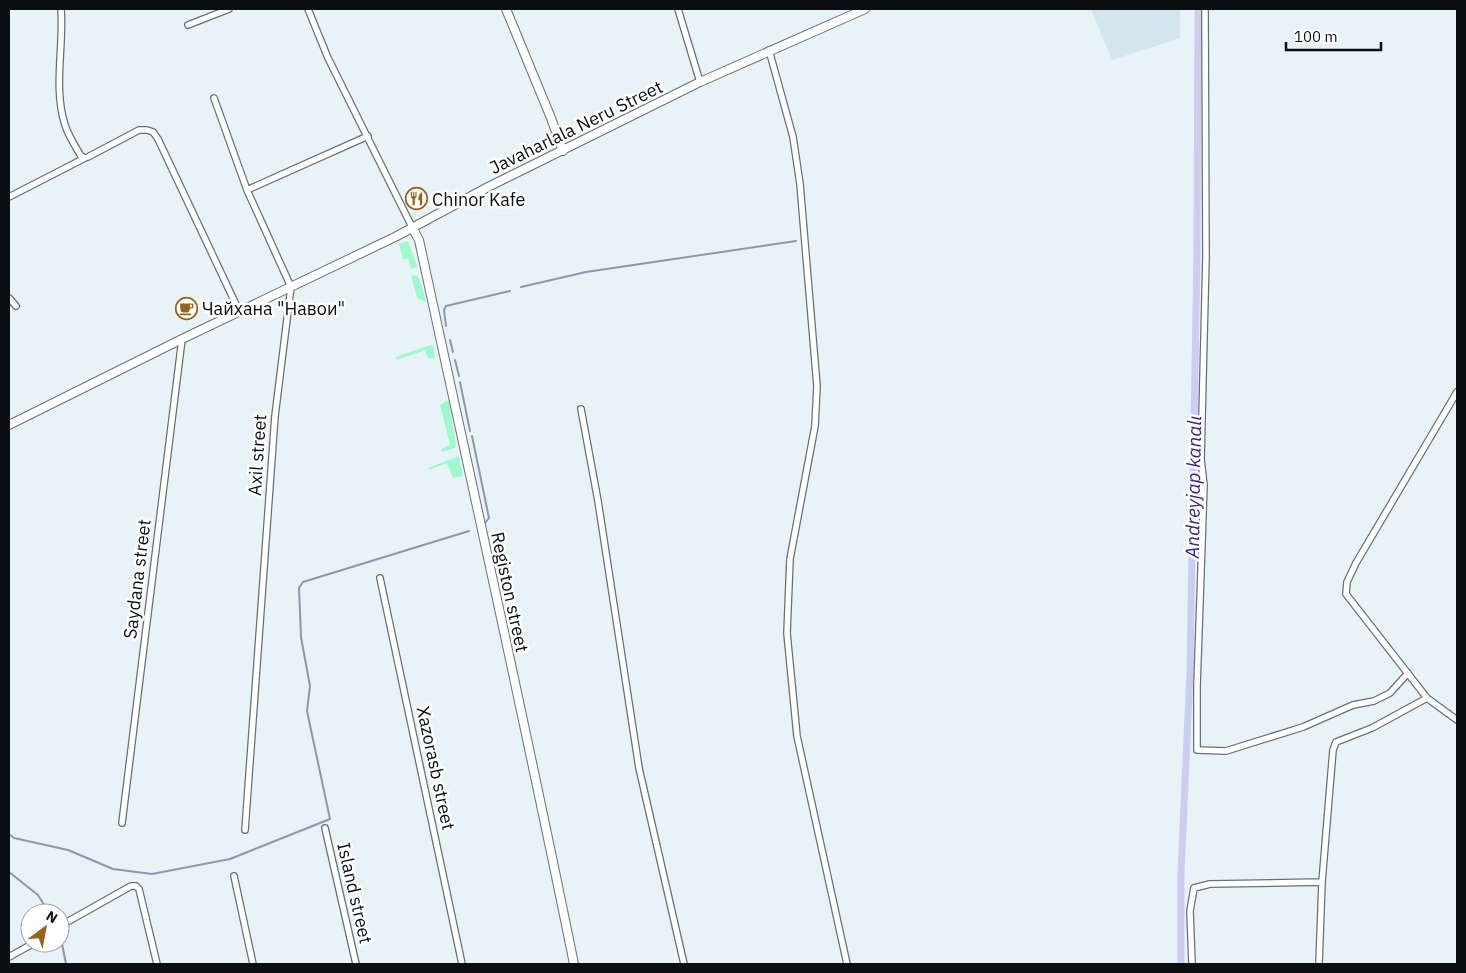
<svg xmlns="http://www.w3.org/2000/svg" width="1466" height="973" font-family="'IBM Plex Sans',sans-serif">
<rect width="100%" height="100%" fill="#e8f3f8"/>
<path fill="#d3e5ed" d="M1091 9H1180V38L1112 60Z"/>
<path fill="#9ef9cd" d="M408 241 417 265V267L411 269 408 258 403 260 399 244Z
M417 275 421 283 426 302 417 298 411 276Z
M431 345 434 347 435 358H428L425 350 397 360 395 357Z
M446 401H449L456 445 455 448 442 452 441 449 450 445 440 405Z
M459 456 463 476 453 478 447 463 429 470 428 468Z"/>
<g fill="none" stroke-linecap="round" stroke-linejoin="round">
<path stroke="#9394ae" stroke-width="2" d="M521 287 586 272 796 241
M446 326 444 310 446 306 510 291
M450 340 453 352
M455 360 459 376
M460 382 470 431
M472 436 489 518 485 523
M9 834 14 838 68 850 113 869 152 874 230 859 330 819 307 711 310 686 301 637 299 588 303 582 469 531
M9 872 38 895 49 913
M60 934 66 964"/>
<path stroke="#cdcdf1" stroke-width="7" d="M1181 964V873L1190 672 1197 250 1198 9"/>
<defs>
<path id="street" d="M61 9C64 47 53 87 65 125 68 135 75 146 81 156L85 158 88 157 139 130H147L153 132 158 139 240 313
M308 9 328 58 412 227
M678 9 700 82
M1205 9 1206 257 1201 459 1204 485 1197 686V750L1226 751 1303 727 1353 705 1374 701 1390 693 1408 673
M188 25 229 9
M769 50 793 137 800 184 817 386 815 426 790 559 787 633 797 736 847 964
M214 98 247 190 291 287 275 416 245 830
M247 190 368 136
M9 197 85 158
M9 298 16 306
M581 409 598 501 639 768 684 964
M380 578 462 964
M1427 698 1346 594 1347 582 1356 563 1457 392
M122 823 182 339
M325 828 356 964
M234 876 253 964
M60 926 131 886H136L139 889 157 964
M9 957 34 943
M1192 964 1190 911 1194 888 1210 884 1322 882
M1319 964 1322 882 1333 750 1336 742 1372 728 1427 698 1457 720"/>
<path id="secondary" d="M506 9 551 118 563 151
M412 227 419 240C471 481 525 722 574 964
M9 425 182 339 395 237 488 187 700 82 865 9"/>
</defs>
<use href="#street" stroke="#677174" stroke-width="8"/>
<use href="#secondary" stroke="#677174" stroke-width="10"/>
<use href="#street" stroke="#fff" stroke-width="5.5"/>
<use href="#secondary" stroke="#fff" stroke-width="8"/>
</g>
<defs>
<symbol id="restaurant-ring" viewBox="-11 -11 22 22"><circle r="9.5" fill="#fff" stroke="#98641a" stroke-width="1.5"/><path d="M-5-6h1v4h1v-4h1v4h1v-4h1v5L-1.5 .5V6h-2V.5L-5-1ZM5-6V6H3V1.5H1.5Q1.5-4 5-6Z" fill="#98641a"/></symbol>
<symbol id="cafe-ring" viewBox="-11 -11 22 22"><circle r="9.5" fill="#fff" stroke="#98641a" stroke-width="1.5"/><path d="M-5.5-4.5H6V0H3Q3 3.5 0 3.5H-2.5Q-5.5 3.5-5.5 0ZM3-3.2v2h1.7v-2ZM-6 4.5H4V6H-6Z" fill="#98641a"/></symbol>
</defs>
<g fill-rule="evenodd">
<use href="#restaurant-ring" x="404" y="186" width="25" height="25"/>
<use href="#cafe-ring" x="174" y="296" width="25" height="25"/>
</g>
<g text-anchor="middle" dominant-baseline="central" stroke-width="5" stroke-linejoin="round" paint-order="stroke">
<g font-size="18" fill="#0b0e10" stroke="#fff">
<text transform="translate(576 127) rotate(-26)">Javaharlala Neru Street</text>
<text transform="translate(257 455) rotate(-86)">Axil street</text>
<text transform="translate(137 579) rotate(-83)">Saydana street</text>
<text transform="translate(510 592) rotate(78)">Registon street</text>
<text transform="translate(436 768) rotate(78)">Xazorasb street</text>
<text transform="translate(355 893) rotate(77)">Island street</text>
</g>
<g font-size="18" fill="#0b0e10" stroke="#fff" text-anchor="start">
<text x="432" y="199">Chinor Kafe</text>
<text x="202" y="308">Чайхана "Навои"</text>
</g>
<g font-size="19" font-style="italic" fill="#372384" stroke="#fff">
<text transform="translate(1193 487) rotate(-89)">Andreyjap kanalı</text>
</g>
</g>
<rect width="1466" height="973" fill="none" stroke="#0b0e10" stroke-width="20"/>
<g transform="translate(45 928) rotate(32)"><circle r="24" fill="#ffffff" stroke="#9d9f9f"/>
<path d="M0-4L9 19L0 12L-9 19Z" fill="#98641a"/>
<text y="-8" font-size="14" font-weight="bold" text-anchor="middle" fill="#0b0e10">N</text>
</g>
<path d="M1286 42v8h95v-8" fill="none" stroke="#0b0e10" stroke-width="2.5"/>
<text x="1294" y="42" font-size="15" fill="#0b0e10" stroke="#ffffff" stroke-width="4" paint-order="stroke">100 m</text>
</svg>
